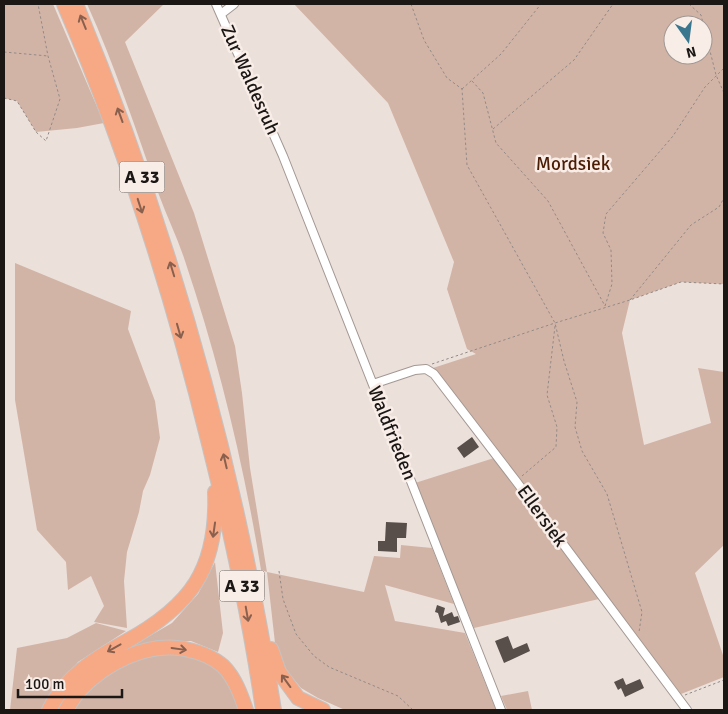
<svg xmlns="http://www.w3.org/2000/svg" width="728" height="714" font-family="Signika,sans-serif">
<rect width="100%" height="100%" fill="#ece0db"/>
<path fill="#d2b4a6" fill-rule="evenodd" d="M4 4H53L104 123 77 128 36 132 17 101 4 98Z
M87 4H164L125 42 194 213 235 346 242 393 250 468 267 572 364 592 374 556 400 558 401 545 432 548 454 604 385 585 395 621 465 633 496 710H345L318 698 301 688 283 666 276 652 267 572 261 570C244 465 219 362 185 261 178 239 167 217 159 195 136 130 115 66 87 4Z
M294 4H724V284L681 282 630 300 622 333 644 445 711 423 698 368 724 372V545L695 573 724 658V677L681 694 433 368 476 354 467 349 447 289 454 262 388 103ZM673 25H703V55H673Z
M15 263 131 311 128 329 155 401 160 438 150 475 143 491 139 512 127 552 124 581 127 628 94 622 104 606 91 576 68 590 66 562 37 530 15 400Z
M494 458 599 599 474 628 415 483Z
M215 562 223 633 218 652 191 641 171 642 122 652 172 623 198 594Z
M96 623 126 631 78 662 42 710H10L17 648 67 638Z
M173 653C180 654 189 654 197 657 222 664 233 688 242 710H73C101 672 125 657 173 653Z
M528 691 532 710H507L501 696Z"/>
<path fill="#584e4a" d="M472 437 479 447 464 458 457 448Z
M386 522 407 523 406 538H397V552L378 551V541H385Z
M437 605 445 608 443 616 452 612 454 617 458 616 460 622 448 626 446 621 441 623 438 613 435 612Z
M508 636 513 649 527 643 530 651 504 663 495 641Z
M623 678 626 685 640 679 644 688 625 697 621 688 618 690 614 682Z"/>
<g fill="none" stroke-linecap="round" stroke-linejoin="round">
<defs>
<path id="street" d="M216 4 283 156 501 710
M221 14 234 4
M373 384 415 370 426 369 434 374 516 481 687 710"/>
<path id="highway" d="M64 4C125 146 172 294 209 444 231 532 250 620 263 710
M76 4C170 232 236 466 274 710
M271 649 279 672 298 698 323 710
M49 710C65 677 94 659 125 642 191 606 218 569 215 492
M66 710C70 704 74 696 79 691 105 663 146 642 185 649 199 652 213 657 223 666 235 678 241 695 246 710"/>
</defs>
<use href="#street" stroke="#a39893" stroke-width="10"/>
<use href="#highway" stroke="#c4c3c2" stroke-width="16"/>
<path stroke="#938a86" stroke-width="1" stroke-dasharray="2.5 2.5" stroke-linecap="butt" d="M411 4 424 40 447 78 462 89 467 165 555 323 564 361 577 402 575 427 582 451 607 494 642 612 639 632
M689 4 701 15 716 75 724 93
M4 52 48 56
M472 81 483 93 496 143 548 201 605 306
M462 89 501 54 541 4
M4 98 17 101 36 132 46 141 60 99 48 56 38 4
M493 129 574 60 613 4
M630 300 691 225 719 207 724 198
M605 306 612 284 611 250 603 233 606 214 673 136 705 87 724 68
M432 364 555 323 630 300 681 282 724 284
M522 476 556 447 557 427 547 395 555 326
M279 571 283 599 296 634 314 656 329 667 398 696 413 710
M685 695 724 680"/>
<use href="#street" stroke="#fff" stroke-width="8"/>
<use href="#highway" stroke="#f7a986" stroke-width="14"/>
</g>
<defs><path id="oneway-shaft" d="M-6 0H5M1.5-3L5.5 0L1.5 3" fill="none" stroke-width="1.6" stroke-linecap="round" stroke-linejoin="round" transform="scale(1.25)"/></defs>
<g stroke="#89604e">
<use href="#oneway-shaft" transform="translate(83 22) rotate(-112)"/>
<use href="#oneway-shaft" transform="translate(120 115) rotate(-110)"/>
<use href="#oneway-shaft" transform="translate(140 206) rotate(72)"/>
<use href="#oneway-shaft" transform="translate(172 269) rotate(-107)"/>
<use href="#oneway-shaft" transform="translate(179 331) rotate(74)"/>
<use href="#oneway-shaft" transform="translate(225 461) rotate(-103)"/>
<use href="#oneway-shaft" transform="translate(214 530) rotate(98)"/>
<use href="#oneway-shaft" transform="translate(247 614) rotate(80)"/>
<use href="#oneway-shaft" transform="translate(114 648) rotate(151)"/>
<use href="#oneway-shaft" transform="translate(179 649) rotate(8)"/>
<use href="#oneway-shaft" transform="translate(286 681) rotate(-126)"/>
</g>
<g text-anchor="middle" dominant-baseline="central" stroke-width="5" stroke-linejoin="round" paint-order="stroke">
<g fill="#f9ede8" stroke="#5e5754" stroke-width="1">
<rect x="119.5" y="161.5" width="45" height="31" rx="4"/>
<rect x="219.5" y="570.5" width="45" height="31" rx="4"/>
</g>
<g font-size="18" font-weight="bold" fill="#1b1715">
<text x="142" y="177">A 33</text>
<text x="242" y="586">A 33</text>
</g>
<g font-size="19" fill="#1b1715" stroke="#f9ede8">
<text transform="translate(250 80) rotate(66)">Zur Waldesruh</text>
<text transform="translate(392 433) rotate(68)">Waldfrieden</text>
<text transform="translate(542 516) rotate(54)">Ellersiek</text>
</g>
<g font-size="19" fill="#4b1c03" stroke="#f9ede8">
<text x="573" y="164">Mordsiek</text>
</g>
</g>
<rect width="728" height="714" fill="none" stroke="#1b1715" stroke-width="10"/>
<g transform="translate(688 40) rotate(166)"><circle r="24" fill="#f9ede8" stroke="#a09794"/>
<path d="M0-4L9 19L0 12L-9 19Z" fill="#3a778e"/>
<text y="-8" font-size="14" font-weight="bold" text-anchor="middle" fill="#1b1715">N</text>
</g>
<path d="M18 689v8h104v-8" fill="none" stroke="#1b1715" stroke-width="2.5"/>
<text x="25" y="689" font-size="15" fill="#1b1715" stroke="#f9ede8" stroke-width="4" paint-order="stroke">100 m</text>
</svg>
